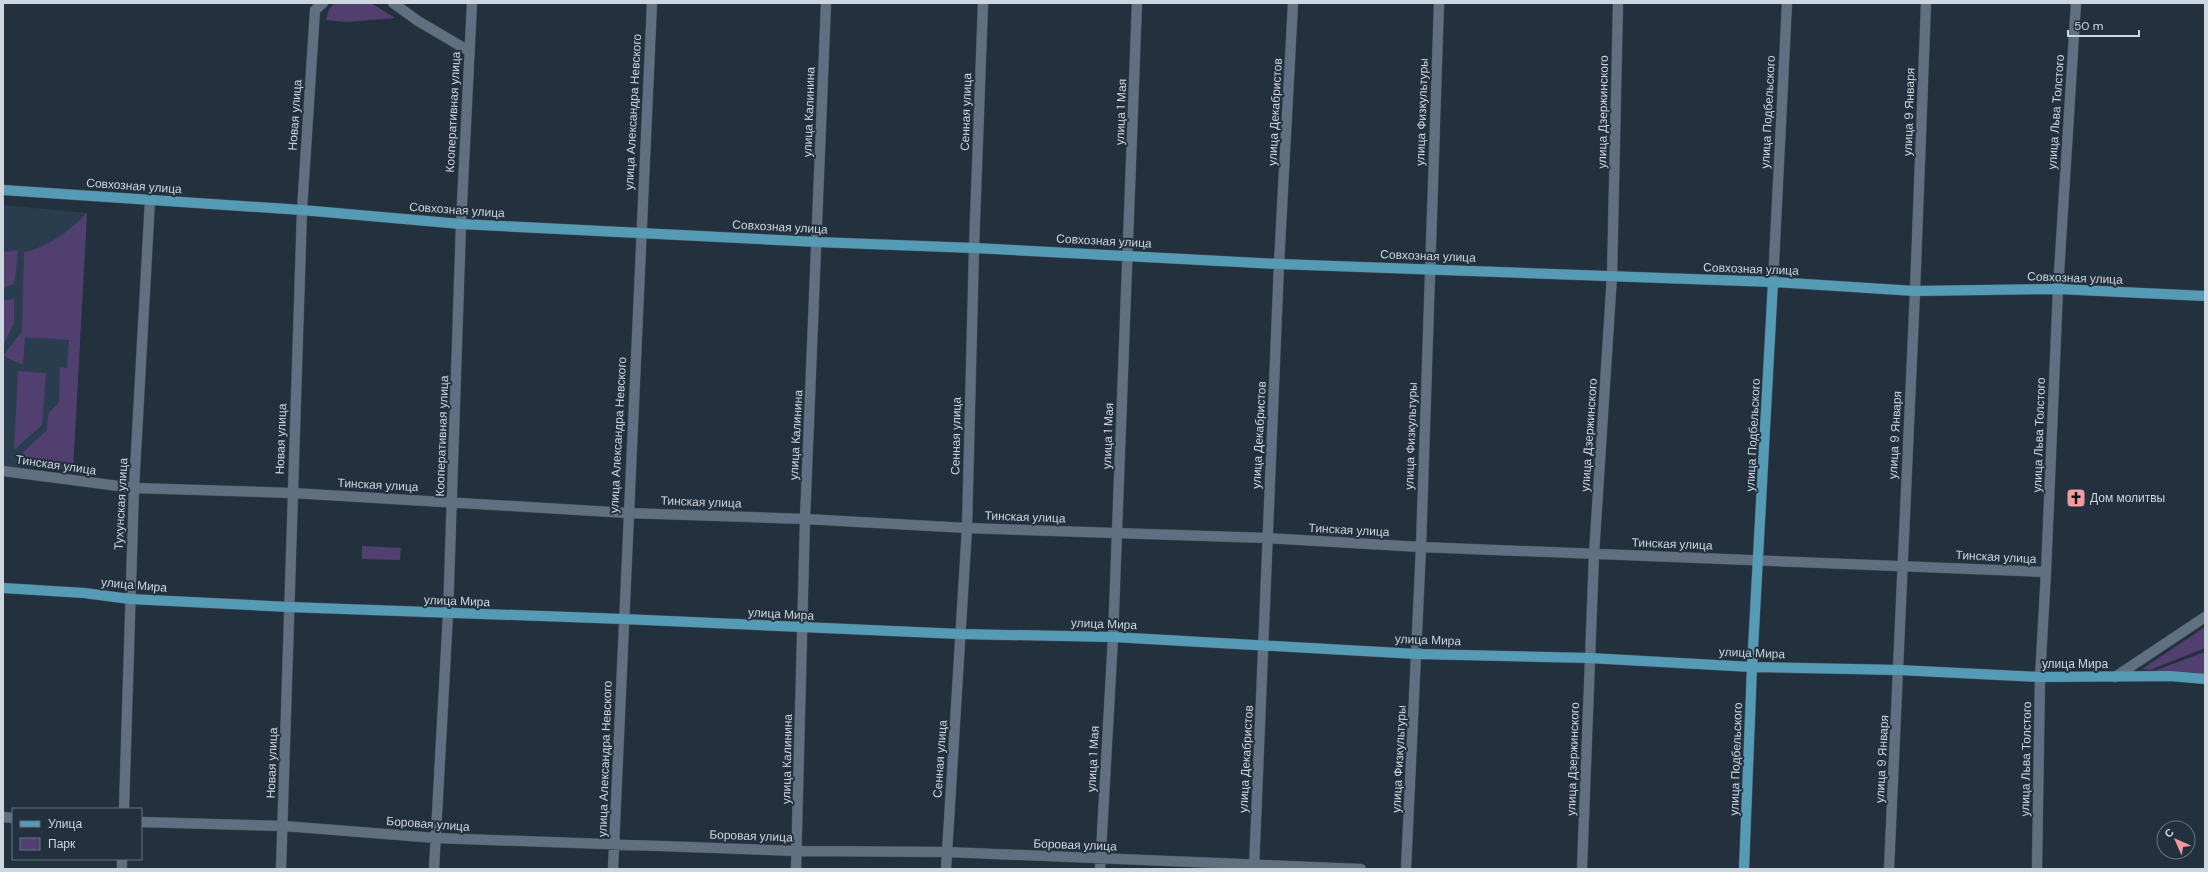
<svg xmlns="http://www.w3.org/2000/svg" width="2208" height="872" font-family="'DM Sans',sans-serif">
<rect width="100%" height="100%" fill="#23313f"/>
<path fill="#2a3d4f" d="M3 205 87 213 73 470 3 466Z"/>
<path fill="#513f6f" d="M335 3H371L395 18 347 22 326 20 329 9Z
M87 213 73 470 25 467 23 452 47 430 48 414 59 402 60 367 67 368 69 340 25 337 23 365 3 356 22 331 24 252C49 247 69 231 87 213Z
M18 250 15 280 13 284 3 288V252Z
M14 299V323L3 346V300Z
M18 371 46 373 42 425 14 450Z
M362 546 401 548 400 560 362 559Z
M2205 627V648L2150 670 2142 669Z
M2205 652V675L2151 672Z"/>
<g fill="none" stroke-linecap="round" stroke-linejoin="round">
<defs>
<path id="minor" d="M393 3 418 21 469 51
M1773 282 1787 3
M3 471 134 488 292 493 628 513 805 519 967 528 1267 538 1421 547 2046 572
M2115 677 2205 617
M124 809 134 488 150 200
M3 817 13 818
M141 822 284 826 436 838 797 851 947 852 1361 869
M122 869V859
M281 869 302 210 315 10 323 3
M434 869 448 614 461 224 472 3
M613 869 652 3
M796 869 805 519 826 3
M946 869 967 528 974 248 983 3
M1100 869 1113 637 1137 3
M1254 869 1279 264 1293 3
M1406 869 1421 547 1439 3
M1582 869 1594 554 1612 276 1618 3
M1889 869 1915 291 1926 3
M2037 869 2040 677 2046 572 2058 289 2076 3"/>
<path id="major" d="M3 190 302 210 461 224 817 242 974 248 1279 264 1773 282 1915 291 2058 289 2205 296
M3 588 84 593 130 599 289 607 623 619 960 634 1113 637 1417 654 1589 658 1752 667 1899 670 2040 677 2170 676 2205 679
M1744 869 1752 667 1773 282"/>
</defs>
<use href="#minor" stroke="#424e59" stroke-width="11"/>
<use href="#major" stroke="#424e59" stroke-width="11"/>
<use href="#minor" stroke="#617080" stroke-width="10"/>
<use href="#major" stroke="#569bb6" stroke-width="10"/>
</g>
<defs>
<symbol id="church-square" viewBox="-11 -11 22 22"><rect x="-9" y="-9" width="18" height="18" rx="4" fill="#f49aa0" stroke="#23313f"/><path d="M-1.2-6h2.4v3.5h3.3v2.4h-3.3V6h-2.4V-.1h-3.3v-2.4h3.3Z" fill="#111"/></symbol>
</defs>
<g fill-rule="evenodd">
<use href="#church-square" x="2065" y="487" width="22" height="22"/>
</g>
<g text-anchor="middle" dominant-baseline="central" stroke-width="4" stroke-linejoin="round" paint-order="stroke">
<g font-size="12" fill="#cdd5de" stroke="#23313f">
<text transform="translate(453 112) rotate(-87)">Кооперативная улица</text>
<text transform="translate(633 112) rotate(-87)">улица Александра Невского</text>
<text transform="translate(809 112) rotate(-88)">улица Калинина</text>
<text transform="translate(966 112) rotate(-88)">Сенная улица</text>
<text transform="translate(1121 112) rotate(-88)">улица 1 Мая</text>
<text transform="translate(1275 112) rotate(-87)">улица Декабристов</text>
<text transform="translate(1422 112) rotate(-88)">улица Физкультуры</text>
<text transform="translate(1603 112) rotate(-89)">улица Дзержинского</text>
<text transform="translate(1768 112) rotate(-87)">улица Подбельского</text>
<text transform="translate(1909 112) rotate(-88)">улица 9 Января</text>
<text transform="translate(2056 112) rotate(-86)">улица Льва Толстого</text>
<text transform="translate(295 115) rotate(-86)">Новая улица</text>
<text transform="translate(134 186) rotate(4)">Совхозная улица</text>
<text transform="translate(457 210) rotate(4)">Совхозная улица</text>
<text transform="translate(780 227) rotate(3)">Совхозная улица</text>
<text transform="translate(1104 241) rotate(3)">Совхозная улица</text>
<text transform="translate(1428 256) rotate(2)">Совхозная улица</text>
<text transform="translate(1751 269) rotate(2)">Совхозная улица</text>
<text transform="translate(2075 278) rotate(2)">Совхозная улица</text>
<text transform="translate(618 435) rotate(-87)">улица Александра Невского</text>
<text transform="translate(796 435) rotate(-87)">улица Калинина</text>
<text transform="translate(1259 435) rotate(-87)">улица Декабристов</text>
<text transform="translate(1589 435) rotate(-86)">улица Дзержинского</text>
<text transform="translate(1753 435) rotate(-87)">улица Подбельского</text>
<text transform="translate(1895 435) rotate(-87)">улица 9 Января</text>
<text transform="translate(2039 435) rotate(-88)">улица Льва Толстого</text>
<text transform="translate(442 436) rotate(-88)">Кооперативная улица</text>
<text transform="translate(956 436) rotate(-89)">Сенная улица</text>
<text transform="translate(1108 436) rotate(-88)">улица 1 Мая</text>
<text transform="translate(1411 436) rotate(-88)">улица Физкультуры</text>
<text transform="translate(281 439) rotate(-88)">Новая улица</text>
<text transform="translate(56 465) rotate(8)">Тинская улица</text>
<text transform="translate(378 485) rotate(3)">Тинская улица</text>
<text transform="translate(701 502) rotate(2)">Тинская улица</text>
<text transform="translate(121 504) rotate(-87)">Тухунская улица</text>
<text transform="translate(1025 517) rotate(2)">Тинская улица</text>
<text transform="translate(1349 530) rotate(3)">Тинская улица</text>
<text transform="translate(1672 544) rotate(2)">Тинская улица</text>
<text transform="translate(1996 557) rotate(3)">Тинская улица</text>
<text transform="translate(134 585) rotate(5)">улица Мира</text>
<text transform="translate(457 601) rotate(2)">улица Мира</text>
<text transform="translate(781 614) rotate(3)">улица Мира</text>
<text transform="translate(1104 624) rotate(2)">улица Мира</text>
<text transform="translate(1428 640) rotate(2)">улица Мира</text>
<text transform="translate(1752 653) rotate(2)">улица Мира</text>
<text x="2075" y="664">улица Мира</text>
<text transform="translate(605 759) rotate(-88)">улица Александра Невского</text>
<text transform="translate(787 759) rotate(-89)">улица Калинина</text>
<text transform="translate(940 759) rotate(-86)">Сенная улица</text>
<text transform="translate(1093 759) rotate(-87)">улица 1 Мая</text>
<text transform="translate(1246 759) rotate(-87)">улица Декабристов</text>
<text transform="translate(1399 759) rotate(-87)">улица Физкультуры</text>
<text transform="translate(1573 759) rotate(-88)">улица Дзержинского</text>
<text transform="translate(1736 759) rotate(-88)">улица Подбельского</text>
<text transform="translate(1882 759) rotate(-87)">улица 9 Января</text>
<text transform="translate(2026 759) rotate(-89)">улица Льва Толстого</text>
<text transform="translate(272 763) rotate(-88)">Новая улица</text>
<text transform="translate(428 824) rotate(4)">Боровая улица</text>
<text transform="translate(751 836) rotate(2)">Боровая улица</text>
<text transform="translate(1075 845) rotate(2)">Боровая улица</text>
</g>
<g font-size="12" fill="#cdd5de" stroke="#23313f" text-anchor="start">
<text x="2090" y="498">Дом молитвы</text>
</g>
</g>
<rect width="2208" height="872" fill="none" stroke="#cdd5de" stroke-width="8"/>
<rect x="12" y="808" width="130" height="52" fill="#23313f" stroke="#67737f"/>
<rect x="20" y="821" width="20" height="6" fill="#569bb6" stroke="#67737f"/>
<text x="48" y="828" font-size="12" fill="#cdd5de">Улица</text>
<rect x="20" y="838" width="20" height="12" fill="#513f6f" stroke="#67737f"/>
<text x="48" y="848" font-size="12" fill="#cdd5de">Парк</text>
<g transform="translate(2176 840) rotate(315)"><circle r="19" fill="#23313f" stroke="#67737f"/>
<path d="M0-3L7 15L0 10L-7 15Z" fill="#f49aa0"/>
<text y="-6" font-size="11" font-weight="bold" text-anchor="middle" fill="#cdd5de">С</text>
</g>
<path d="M2068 30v6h71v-6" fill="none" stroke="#cdd5de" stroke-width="2"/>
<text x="2074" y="30" font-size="12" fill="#cdd5de" stroke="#23313f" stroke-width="3" paint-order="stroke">50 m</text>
</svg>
